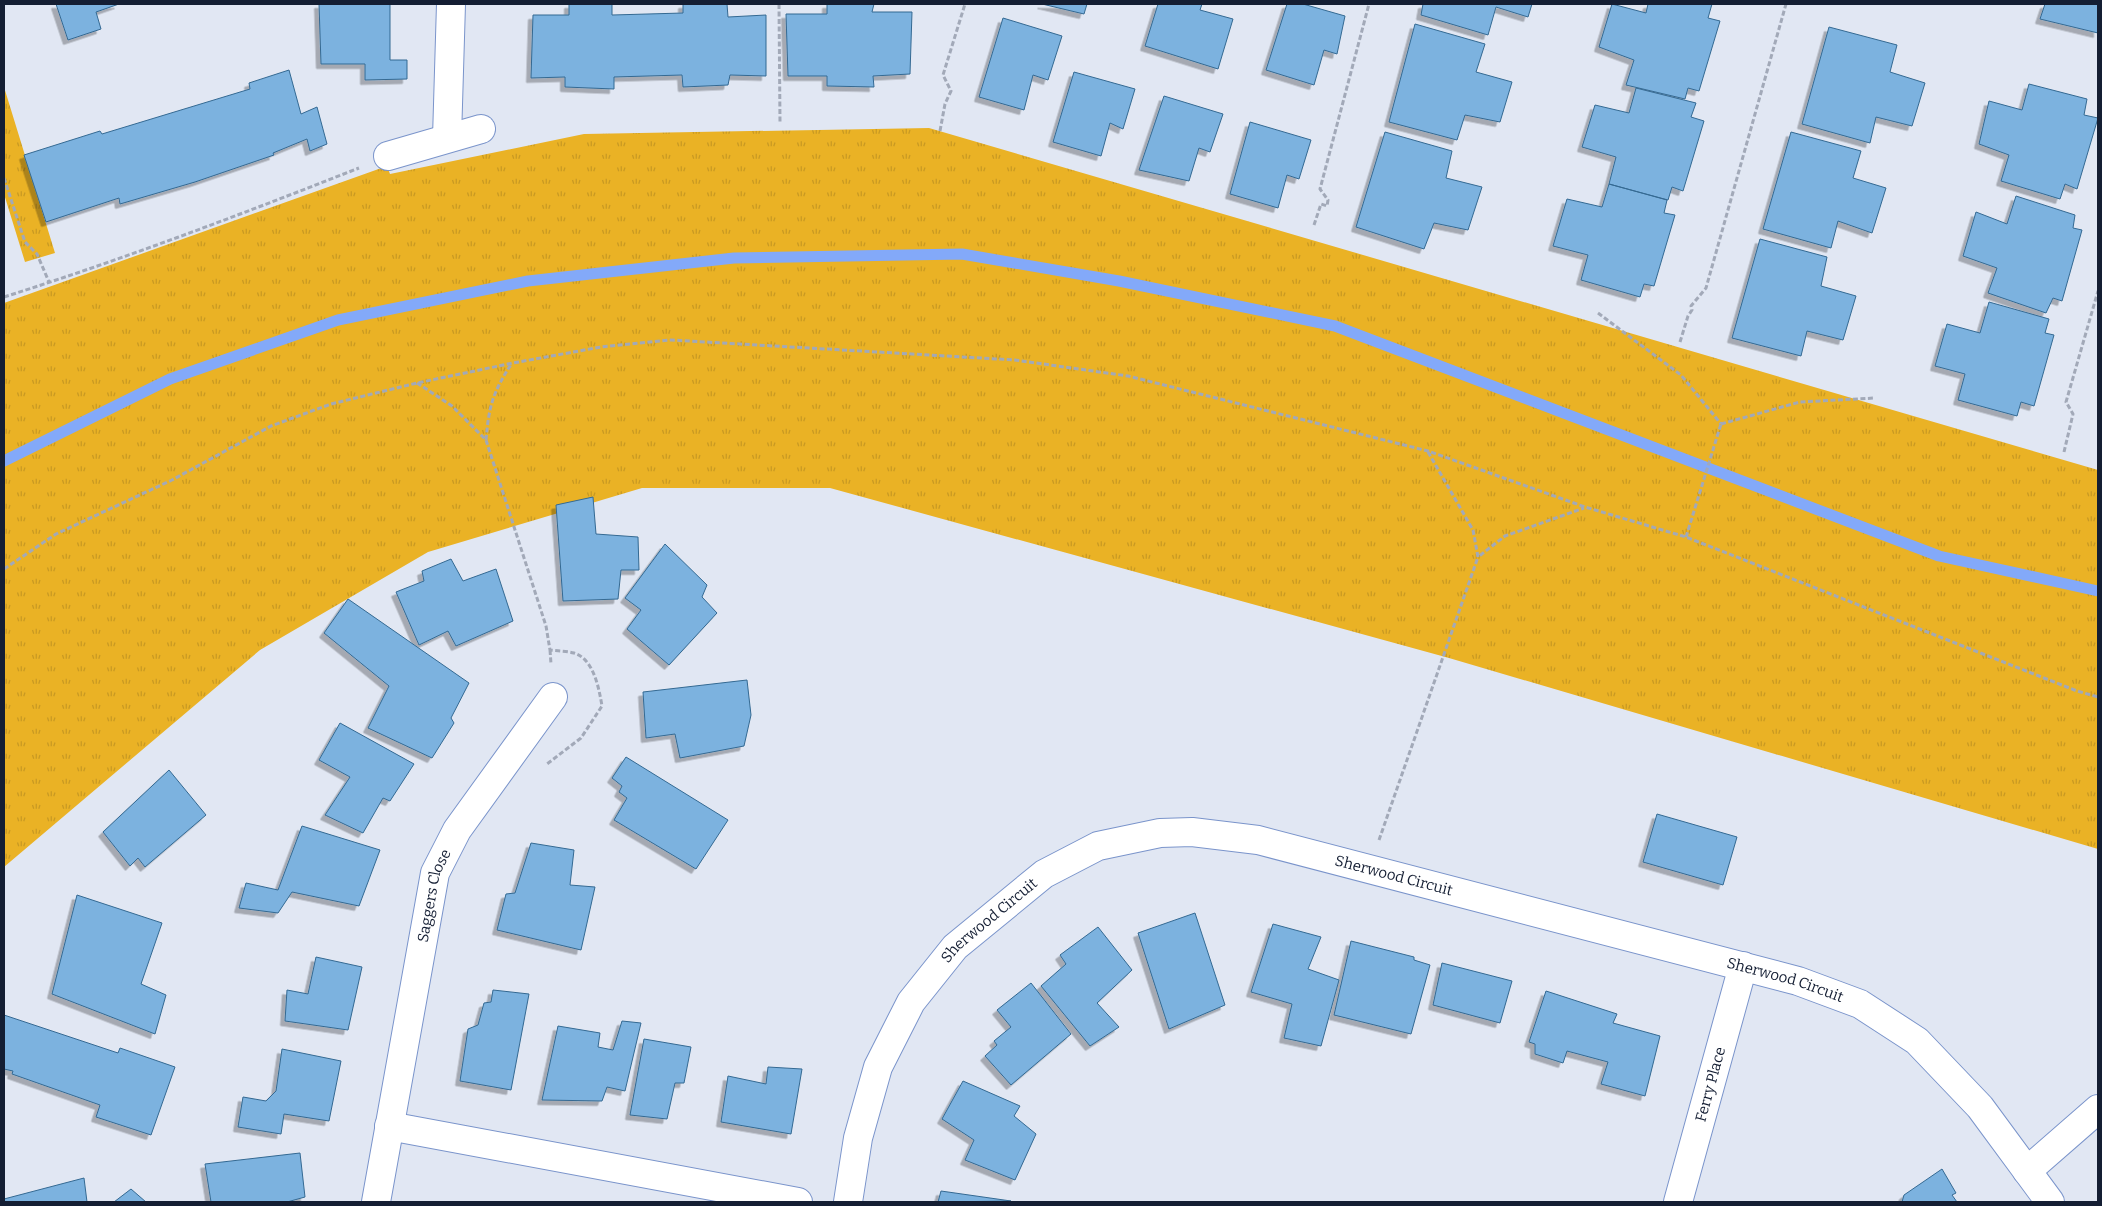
<svg xmlns="http://www.w3.org/2000/svg" width="2102" height="1206" font-family="Bitter,serif">
<defs>
<pattern id="grass-tufts" width="24" height="20" patternUnits="userSpaceOnUse" patternTransform="scale(1.25)"><rect width="24" height="20" fill="#eab225"/><path d="M3 7l-1-3M5 7V3M7 7l1-3M15 17l-1-3M17 17v-4M19 17l1-3" fill="none" stroke="#c89922"/></pattern>
<filter id="shadow"><feDropShadow dx="-4.5" dy="4.5" stdDeviation="0" flood-color="#0004"/></filter>
</defs>
<rect width="100%" height="100%" fill="#e1e7f3"/>
<path fill="url(#grass-tufts)" d="M4 87 55 253 25 262 4 194Z
M929 128 2098 470V849L1449 658 830 488H642L428 552 260 650 4 867V303L387 166 390 174 584 134Z"/>
<g fill="none" stroke-linecap="round" stroke-linejoin="round">
<path stroke="#83a9f9" stroke-width="11" d="M4 461 170 379 338 320 528 281 734 258 962 254 1119 281 1335 326 1939 556 2098 591"/>
</g>
<path fill="#7bb2df" stroke="#346992" filter="url(#shadow)" d="M56 4H119L96 12 101 29 68 40Z
M319 4H390V60H407V79L365 80V64H321Z
M569 4H612V15L683 13V4H727L728 17 766 15V76L730 75 728 85 683 87 682 75 614 77V89L565 87V77L531 78 533 15H569Z
M827 4H874L872 12H912L910 74 873 76 874 87 827 86V76H788L786 14H827Z
M1042 4H1087L1084 14Z
M1158 4H1202L1200 10 1233 19 1218 69 1145 46Z
M1287 4H1303L1345 16 1337 54 1324 50 1314 85 1266 70Z
M1423 4H1532L1528 17 1496 7 1488 35 1421 15Z
M1612 4 1646 13 1648 4H1712L1708 18 1720 21 1699 91 1688 88 1685 99 1626 85 1634 60 1599 47Z
M2045 4H2098V33L2040 19Z
M1003 18 1062 36 1048 80 1033 75 1024 110 979 97Z
M1415 24 1485 44 1476 72 1512 82 1500 122 1465 115 1457 140 1389 122Z
M1829 27 1897 45 1890 72 1925 83 1912 126 1876 117 1870 143 1802 124Z
M289 70 301 114 317 107 327 144 310 151 307 139 273 153 274 155 195 182 120 204 119 198 46 222 24 155 100 131 102 134 250 89 249 83Z
M1074 72 1135 89 1123 129 1110 123 1101 156 1053 142Z
M2029 84 2087 99 2084 115 2098 118 2077 189 2065 184 2060 199 2001 181 2009 155 1979 144 1989 101 2022 110Z
M1636 88 1696 103 1691 117 1704 121 1683 191 1672 187 1668 200 1609 184 1616 157 1582 147 1595 105 1629 113Z
M1164 96 1223 114 1210 152 1199 148 1189 181 1139 170Z
M1250 122 1311 140 1299 179 1287 175 1278 208 1230 194Z
M1385 132 1452 151 1446 178 1482 187 1468 230 1434 223 1424 249 1356 227Z
M1791 132 1861 151 1853 178 1886 188 1872 233 1838 221 1831 248 1763 229Z
M1609 184 1667 200 1664 213 1675 215 1654 286 1644 284 1640 297 1581 280 1588 255 1553 246 1567 199 1602 207Z
M2016 196 2075 215 2073 228 2082 230 2062 301 2053 298 2046 313 1988 293 1997 268 1963 256 1976 212 2007 224Z
M1760 239 1827 257 1821 286 1856 296 1843 340 1807 331 1801 356 1732 338Z
M1989 302 2049 319 2045 333 2054 335 2034 406 2021 402 2017 416 1958 400 1965 374 1935 366 1947 324 1980 333Z
M593 497 596 534 638 537 639 570H621L618 599 563 601 556 505Z
M665 544 707 585 702 597 717 613 669 665 627 629 641 610 625 598Z
M451 559 463 581 496 569 513 621 456 646 448 631 419 645 396 592 424 581 422 571Z
M348 599 469 683 451 718 454 723 432 758 368 728 389 686 324 633Z
M747 680 751 715 744 746 680 758 675 734 646 738 643 692Z
M340 723 414 764 390 801 383 798 363 833 325 815 350 777 319 760Z
M626 757 728 820 696 869 614 820 627 798 619 792 622 786 612 778Z
M169 770 206 815 145 867 138 858 130 866 103 832Z
M1657 814 1737 837 1723 885 1643 862Z
M302 826 380 850 359 906 292 892 278 913 239 908 246 883 278 890Z
M531 843 574 850 570 885 595 887 581 950 497 930 506 894 515 893Z
M77 895 162 923 141 984 166 995 155 1034 52 994Z
M1195 913 1225 1005 1169 1029 1138 933Z
M1273 924 1321 937 1308 969 1339 980 1321 1046 1284 1038 1292 1004 1251 992Z
M1098 927 1132 970 1097 1003 1119 1027 1090 1046 1041 986 1066 964 1060 955Z
M1351 941 1414 957V960L1430 965 1411 1034 1334 1015Z
M316 957 362 967 348 1030 285 1021 287 990 308 994Z
M1442 963 1512 981 1500 1023 1433 1005Z
M1031 983 1071 1034 1011 1085 985 1056 997 1045 994 1041 1011 1027 997 1010Z
M493 990 529 994 511 1090 460 1081 468 1029 478 1025 484 1003 491 1002Z
M1546 991 1617 1014 1613 1023 1660 1036 1645 1096 1601 1084 1608 1062 1567 1051 1563 1063 1535 1054V1044L1529 1042Z
M4 1015 118 1053 120 1048 175 1067 151 1135 96 1117 100 1105 12 1074 13 1071 4 1069Z
M622 1021 641 1023 625 1091 607 1087 602 1101 542 1100 558 1026 600 1033 598 1047 613 1050Z
M644 1039 691 1047 684 1083H675L667 1119 630 1115Z
M282 1049 341 1061 329 1121 284 1114 281 1134 238 1127 243 1097 266 1101 276 1091Z
M768 1067 802 1069 791 1134 721 1122 728 1076 766 1084Z
M963 1081 1020 1106 1014 1116 1036 1134 1015 1180 965 1160 974 1140 942 1119Z
M300 1153 305 1197 287 1202H211L205 1164Z
M1942 1169 1956 1193 1952 1195 1957 1202H1902L1904 1195Z
M84 1178 87 1202H4V1199Z
M131 1189 146 1202H114Z
M941 1191 1011 1201 938 1202Z"/>
<g fill="none" stroke-linecap="round" stroke-linejoin="round">
<defs>
<g id="minor">
<path d="M447 138 451 4"/>
<path d="M388 156 481 129"/>
<path d="M389 1126 798 1202"/>
<path d="M2027 1171 2098 1109"/>
<path id="s1" d="M376 1202 435 873 457 830 553 697"/>
<path id="s2" d="M848 1202 858 1138 878 1067 911 1002 955 947 1044 874 1098 846 1160 833 1192 832 1258 840 1798 981 1860 1004 1917 1041 1980 1107 2050 1202"/>
<path id="s3" d="M1678 1202 1743 966"/>
</g>
</defs>
<use href="#minor" stroke="#7a94cb" stroke-width="30"/>
<path stroke="#a2a9b8" stroke-width="3" stroke-dasharray="5 2.5" stroke-linecap="butt" d="M779 4 780 122
M940 131 945 104 951 91 943 75 965 4
M4 178 25 242 37 254 49 282
M1314 225 1321 204 1327 206 1328 200 1320 189 1369 4
M4 297C124 259 242 214 359 168
M1598 313 1681 375 1721 424
M1680 342 1688 316 1692 310 1691 306 1706 288 1786 4
M417 383 452 406 486 440 546 626 550 650C558 651 567 651 574 653 594 659 599 689 602 706L581 738 547 764
M1721 424 1800 402 1875 398
M486 440C489 405 493 392 512 363
M1428 452 1473 530 1478 557 1505 536 1584 508
M2064 452 2073 414 2066 402 2098 291
M1686 537 1721 424
M4 569 56 534 172 480 271 426 331 404 417 383 513 363 601 347 671 340 1015 360 1128 376 1428 451 1585 507 1686 537 2077 691 2098 697
M550 650 551 664
M1379 840 1478 557"/>
<use href="#minor" stroke="#fff" stroke-width="28"/>
</g>
<g text-anchor="middle" dominant-baseline="central" stroke-width="5" stroke-linejoin="round" paint-order="stroke">
<g font-size="15" fill="#141e33" stroke="#e1e7f3">
<text stroke="none"><textPath href="#s2" startOffset="760">Sherwood Circuit</textPath></text>
<text stroke="none"><textPath href="#s1" startOffset="312">Saggers Close</textPath></text>
<text stroke="none"><textPath href="#s2" startOffset="325">Sherwood Circuit</textPath></text>
<text stroke="none"><textPath href="#s2" startOffset="1165">Sherwood Circuit</textPath></text>
<text stroke="none"><textPath href="#s3" startOffset="122">Ferry Place</textPath></text>
</g>
</g>
<rect width="2102" height="1206" fill="none" stroke="#141e33" stroke-width="10"/>
</svg>
